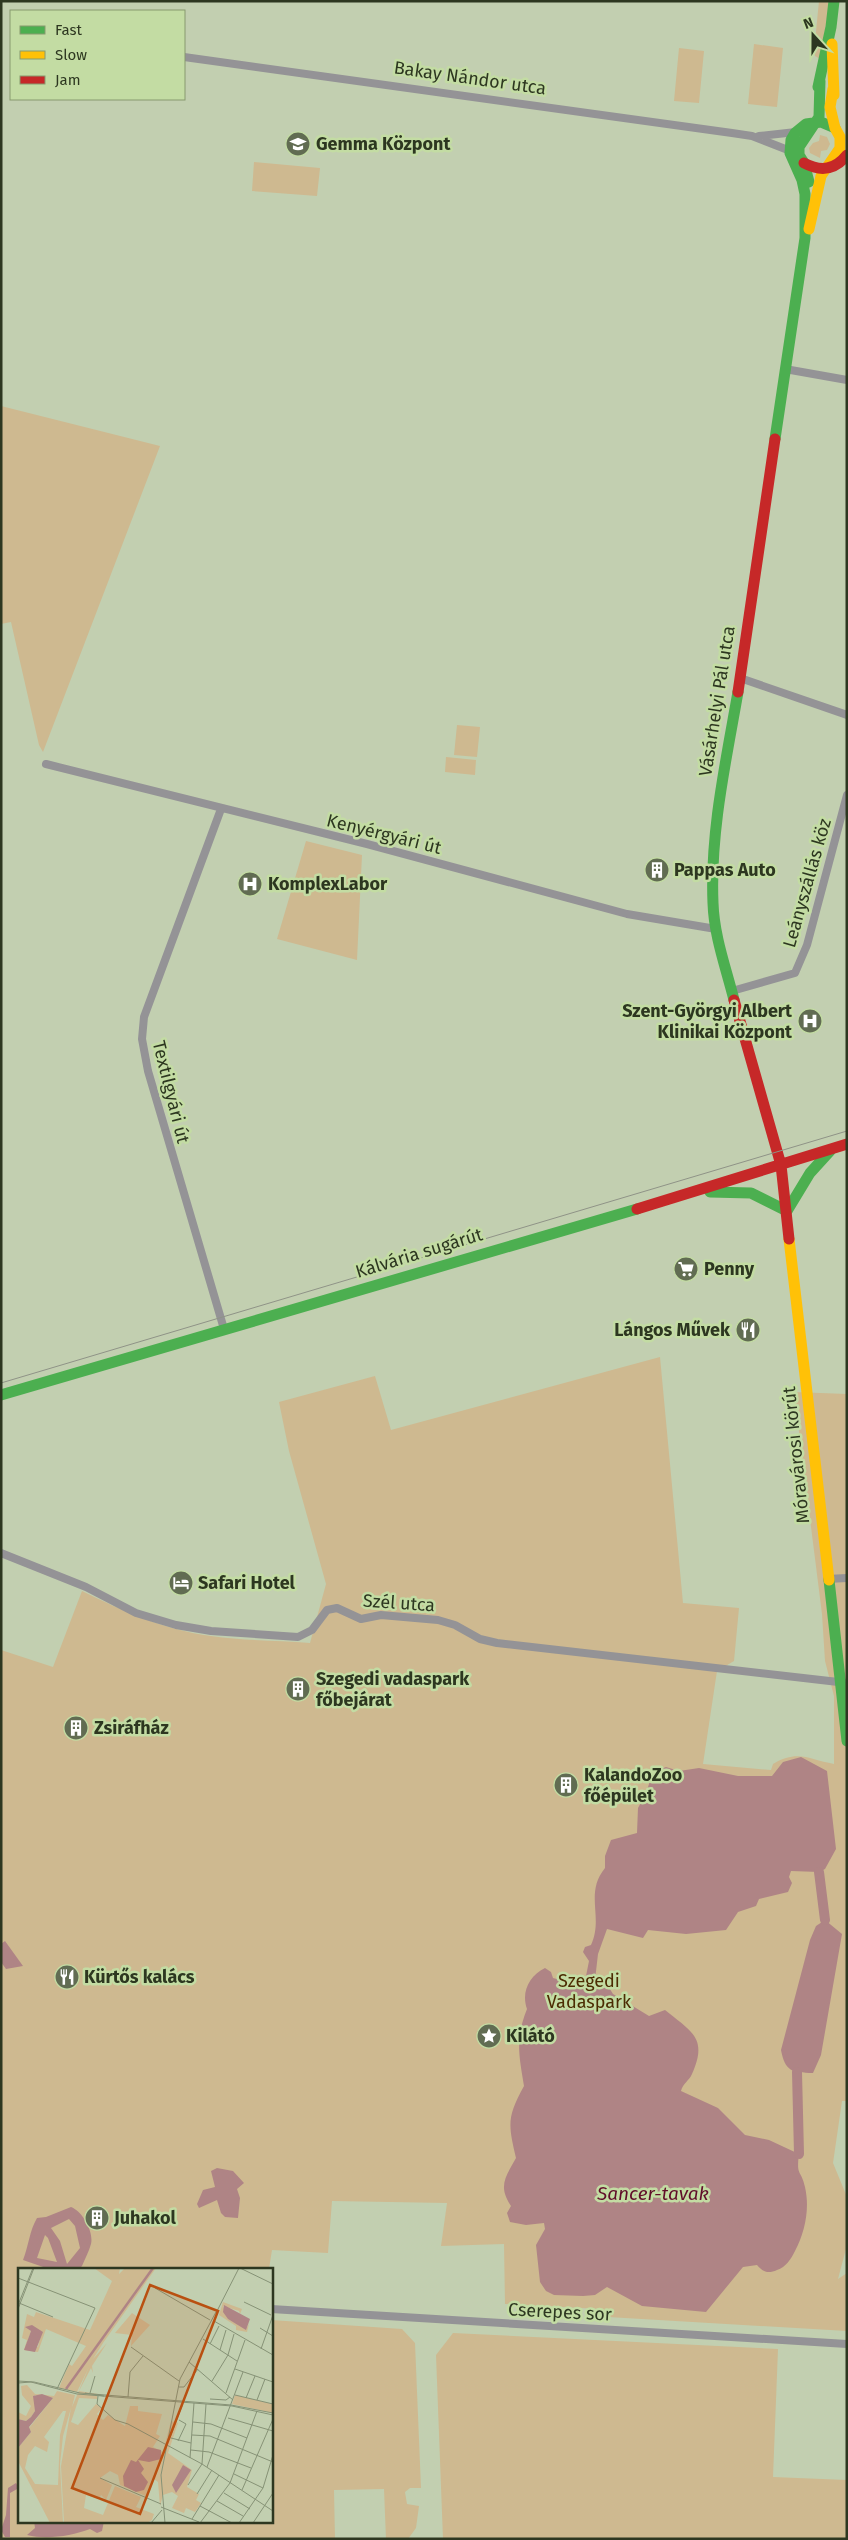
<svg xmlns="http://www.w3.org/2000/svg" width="848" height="2540" font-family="'Fira Sans',sans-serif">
<rect width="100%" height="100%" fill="#c2cfb0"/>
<path fill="#ceb990" d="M819 1H830L820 59 815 56 814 52Z
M754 44 783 48 777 107 748 104Z
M679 48 704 51 699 103 674 101Z
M820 135 827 137 830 144 827 150 821 151 820 158 810 153 809 148 813 143 819 141Z
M254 162 320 168 317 196 252 191Z
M1 406 160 446 43 752 39 745 11 622 1 624Z
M457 725 480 727 477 757 454 755Z
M446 757 476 760 475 775 445 772Z
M306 841 362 855 357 960 277 939Z
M660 1357 683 1603 739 1608 734 1661 717 1671 703 1764 771 1770 773 1764C798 1749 810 1760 834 1764V1696L825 1661 822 1614 794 1392 847 1394V2101H842L833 2163 847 2197V2245L838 2279 847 2273V2331L608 2317 599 2309 505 2304 504 2244 441 2246 447 2203 332 2201 328 2253 272 2250 269 2269H19V2521H271V2320L402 2329 415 2343 421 2488H410L405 2492 407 2504 419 2506 416 2528 408 2539H386L384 2489 334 2490 335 2539H1V1650L53 1667 82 1591C123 1611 165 1630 211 1636 244 1641 278 1640 310 1643L326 1584 289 1451 279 1402 375 1376 391 1430Z
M453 2333 778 2349 773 2477 847 2480V2539H443L436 2355Z"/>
<path fill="#af8485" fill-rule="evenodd" d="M801 1757 827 1771 836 1849 825 1869 819 1872 791 1871 789 1877 792 1883 788 1892 759 1899 756 1906 738 1912 726 1930 686 1934 648 1930 643 1938 607 1929 598 1954 595 1980 608 1986 613 1994 649 2016 665 2010C692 2032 708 2038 692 2074 689 2081 683 2083 681 2091L718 2108 745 2135 769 2140 799 2154C796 2177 801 2169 805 2187 810 2209 805 2232 795 2251 791 2259 786 2267 777 2270 768 2274 763 2272 757 2265L743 2267 706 2312 642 2306 607 2287 595 2295 583 2296 554 2295 546 2291 540 2282 536 2245 545 2229 544 2223 526 2225 510 2222 507 2213 511 2206C498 2186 505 2178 516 2158 508 2124 507 2117 524 2086 519 2055 515 2039 527 2009 521 1992 529 1976 545 1968L551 1972 553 1978 564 1981 573 1988 584 1986 589 1961 583 1952 585 1947 591 1945C604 1917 584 1894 605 1868V1856L611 1840 637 1833 638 1808 646 1793 653 1772 666 1767 679 1771 699 1768 738 1776H772L783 1762Z
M825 1920 842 1934 821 2055 813 2073C792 2073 785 2071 781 2050L810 1940 816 1926Z
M5 1941 23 1966 6 1969 1 1962V1944Z
M217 2168 233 2171 244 2183 237 2189 240 2198 238 2218 225 2217 221 2213 217 2200 199 2208 197 2204 203 2190 215 2187 211 2171Z
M71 2207C82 2211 94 2231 91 2244 89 2251 85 2259 82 2266L79 2269H49L23 2260C29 2245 29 2232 37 2218L46 2217ZM69 2219 75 2226 80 2248 67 2264 60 2241 51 2228ZM45 2235 48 2238 57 2262 37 2258Z
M16 2483 19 2488 10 2493V2537H5L1 2530 6 2515 8 2488Z
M34 2521H104L102 2531 97 2533 90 2529C71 2536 47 2540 27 2535L35 2528Z"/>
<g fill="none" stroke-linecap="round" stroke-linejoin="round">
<path stroke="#af8485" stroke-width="10" d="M819 1872 825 1920
M797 2072 799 2154"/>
<path stroke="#949396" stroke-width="8" d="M184 57 732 133 752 136 793 152
M759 136 796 132
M785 369 847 380
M740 678 847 715
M46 764 367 844 627 914 716 929
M221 809 144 1017 142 1039 148 1071 224 1329
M732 991 795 973 807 945 847 795
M1 1553 86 1587 136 1613 176 1625 211 1631 298 1637 312 1630 327 1610 337 1608 361 1619 381 1615 438 1620 455 1625 480 1639 497 1643 847 1683
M827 1579 847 1578
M271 2309 847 2344"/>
<path stroke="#4caf50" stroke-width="11" d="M818 87 831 27 834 1
M809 182 804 163 799 155V147L819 117 820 81
M775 439 805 238V194L802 180 790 153 791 140 795 133 806 124 821 122 835 128
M734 1000C726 968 714 936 713 903 710 832 726 761 738 692
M710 1192 751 1193 787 1211 810 1173 830 1151
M1 1395 637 1209
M829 1580 847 1741"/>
<path stroke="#ffc107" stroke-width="11" d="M832 44 834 95
M809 229 821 176 840 148V137L835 128 830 107 833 89
M789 1239 829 1580"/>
<path stroke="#c62828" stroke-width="11" d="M804 163C821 172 835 170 847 155
M738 692 775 439
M734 1000 781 1165 789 1239
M637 1209 847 1144"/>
<path stroke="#8f9387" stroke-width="1" d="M1 1383 847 1131"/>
</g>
<defs>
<symbol id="school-disc" viewBox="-11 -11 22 22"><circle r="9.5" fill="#616c52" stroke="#c3dca3"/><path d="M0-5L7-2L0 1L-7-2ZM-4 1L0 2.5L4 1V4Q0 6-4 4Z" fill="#fff"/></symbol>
<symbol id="building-disc" viewBox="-11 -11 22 22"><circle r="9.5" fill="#616c52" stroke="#c3dca3"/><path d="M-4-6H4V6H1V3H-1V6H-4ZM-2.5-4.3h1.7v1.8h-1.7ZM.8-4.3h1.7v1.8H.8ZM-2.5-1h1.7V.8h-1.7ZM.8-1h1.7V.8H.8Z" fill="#fff"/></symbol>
<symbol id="hospital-disc" viewBox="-11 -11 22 22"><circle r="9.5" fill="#616c52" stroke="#c3dca3"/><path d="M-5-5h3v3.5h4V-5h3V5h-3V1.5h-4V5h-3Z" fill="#fff"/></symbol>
<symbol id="supermarket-disc" viewBox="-11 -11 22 22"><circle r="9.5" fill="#616c52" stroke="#c3dca3"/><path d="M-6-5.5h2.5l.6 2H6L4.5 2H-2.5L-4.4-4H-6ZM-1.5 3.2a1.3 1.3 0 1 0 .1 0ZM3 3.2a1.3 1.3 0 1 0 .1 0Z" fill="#fff"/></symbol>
<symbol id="restaurant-disc" viewBox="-11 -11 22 22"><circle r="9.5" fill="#616c52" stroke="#c3dca3"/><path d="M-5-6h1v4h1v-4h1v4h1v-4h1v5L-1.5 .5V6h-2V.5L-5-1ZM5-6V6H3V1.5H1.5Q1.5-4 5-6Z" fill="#fff"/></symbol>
<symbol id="hotel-disc" viewBox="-11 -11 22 22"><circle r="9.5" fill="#616c52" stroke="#c3dca3"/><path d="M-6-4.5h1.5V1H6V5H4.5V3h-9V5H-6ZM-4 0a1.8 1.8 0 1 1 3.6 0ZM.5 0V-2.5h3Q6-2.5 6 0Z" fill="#fff"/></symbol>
<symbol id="sight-disc" viewBox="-11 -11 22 22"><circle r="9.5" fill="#616c52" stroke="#c3dca3"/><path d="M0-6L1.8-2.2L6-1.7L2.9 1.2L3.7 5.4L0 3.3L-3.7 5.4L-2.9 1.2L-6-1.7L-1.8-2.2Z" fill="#fff"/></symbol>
</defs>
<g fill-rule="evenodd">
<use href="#school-disc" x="284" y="130" width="28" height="28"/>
<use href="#building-disc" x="643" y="856" width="28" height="28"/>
<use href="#hospital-disc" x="236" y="870" width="28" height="28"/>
<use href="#hospital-disc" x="796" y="1007" width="28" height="28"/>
<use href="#supermarket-disc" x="672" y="1255" width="28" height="28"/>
<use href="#restaurant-disc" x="734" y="1316" width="28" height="28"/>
<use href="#hotel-disc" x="167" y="1569" width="28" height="28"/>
<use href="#building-disc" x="284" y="1675" width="28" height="28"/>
<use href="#building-disc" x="62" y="1714" width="28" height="28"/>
<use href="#building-disc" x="552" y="1771" width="28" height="28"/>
<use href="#restaurant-disc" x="53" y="1963" width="28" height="28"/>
<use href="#sight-disc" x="475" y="2022" width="28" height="28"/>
<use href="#building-disc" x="83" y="2204" width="28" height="28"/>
</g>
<g text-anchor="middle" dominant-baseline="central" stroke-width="5" stroke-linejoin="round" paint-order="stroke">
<g font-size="18" fill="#2d3720" stroke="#c3dca3">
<text transform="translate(470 78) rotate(8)">Bakay Nándor utca</text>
<text transform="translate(717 701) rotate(-81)">Vásárhelyi Pál utca</text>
<text transform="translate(384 834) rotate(14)">Kenyérgyári út</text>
<text transform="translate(807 883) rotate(-74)">Leányszállás köz</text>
<text transform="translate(171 1092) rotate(76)">Textilgyári út</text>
<text transform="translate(419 1253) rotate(-17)">Kálvária sugárút</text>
<text transform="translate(796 1455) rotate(-96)">Móravárosi körút</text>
<text transform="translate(399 1603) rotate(4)">Szél utca</text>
<text transform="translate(560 2312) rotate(3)">Cserepes sor</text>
</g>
<g font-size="18" font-weight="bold" fill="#2d3720" stroke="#c3dca3" text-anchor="start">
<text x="316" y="144">Gemma Központ</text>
<text x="674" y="870">Pappas Auto</text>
<text x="268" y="884">KomplexLabor</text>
<text x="792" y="1011" text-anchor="end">Szent-Györgyi Albert<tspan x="792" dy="21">Klinikai Központ</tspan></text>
<text x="704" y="1269">Penny</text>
<text x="730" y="1330" text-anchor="end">Lángos Művek</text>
<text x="198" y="1583">Safari Hotel</text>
<text x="316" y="1679">Szegedi vadaspark<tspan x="316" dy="21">főbejárat</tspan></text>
<text x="94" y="1728">Zsiráfház</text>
<text x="584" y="1775">KalandoZoo<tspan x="584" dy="21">főépület</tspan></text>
<text x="84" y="1977">Kürtős kalács</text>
<text x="506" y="2036">Kilátó</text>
<text x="114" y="2218">Juhakol</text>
</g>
<g font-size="18" fill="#4c2c03" stroke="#c3dca3">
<text x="589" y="1981">Szegedi<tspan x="589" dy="21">Vadaspark</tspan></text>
</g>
<g font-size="19" font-style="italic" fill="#610d2a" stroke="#c3dca3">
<text x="653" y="2193">Sancer-tavak</text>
</g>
</g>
<g transform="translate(18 2268)">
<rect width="255" height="255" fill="#c2cfb0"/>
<path d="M76 0H102L101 6 107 0H138L85 75 75 91 89 75 74 98 75 105 73 100 61 123 86 127H79V131L61 130 53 154 60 157 78 136 84 140 79 146 85 152 90 147 107 158 112 138H120V143L144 146 138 166 142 168 135 179 145 184 153 153 160 155 150 185 174 202 169 219 181 226 178 232 183 235 177 244 168 240 166 245 154 240 160 228 154 224 145 227 142 238 140 214 136 211 130 229 102 217 100 207 92 203 82 210 94 217 88 232 83 227 81 231 68 227 66 240 85 247 97 218 123 229 118 239 136 246 134 252 129 255H46L43 198 53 140 45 168 42 196 45 255H32L0 193V180L13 164 11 160 35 130 17 127V143L13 149 8 153 0 151V144L8 148 13 138 4 127 3 118 9 117 17 126 36 128 39 123 57 127 54 139 71 99 59 124 41 120 51 96 54 98 68 78 28 61 20 84 6 82 9 72 4 70 9 46 16 49 18 44 72 62 94 13ZM10 61 23 66 20 79 8 77 13 63ZM45 143H48L42 167 40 217 17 216 7 200 10 187 17 178 29 184 31 174 26 169ZM205 34 224 41 222 46 221 43 205 38 210 51 228 61 231 56 229 64 218 62V58L201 47ZM114 45 132 57 113 78 114 67 97 65ZM217 127 255 136V145L214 136Z" fill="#ceb990" fill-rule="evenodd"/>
<path d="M206 37 232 51 228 62 210 51 205 44ZM14 57 25 64 17 84 6 82 13 63 7 59ZM24 126 35 130 11 159 13 164 0 180V151L8 153 13 149 17 143 15 128ZM130 179 143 182V191L131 194 120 192 126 201 123 205 130 214 126 222 118 224 106 218 105 208 113 192 118 194ZM165 197 173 202 158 225 154 217Z" fill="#af8485"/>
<path fill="none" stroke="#af8485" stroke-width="2.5" d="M48 121 135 0"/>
<path fill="none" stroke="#869276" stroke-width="1" d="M222 0 255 16M0 10 77 40M137 20 192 52M226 34 253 47M1 35 35 49M0 37 15 0M0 41 16 0M198 45 221 0M196 53 255 87M242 60 255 68M185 71 219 93M192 76 201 58M113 79 161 113M243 81 255 47M202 82 208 62M171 94 215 132M217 101 255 114M0 113 16 114 62 125 213 137 255 145M194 113 210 87 216 66M0 115 13 114 59 126 214 138 255 147M161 119H166L180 101M39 121 77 40M67 125 86 128M72 125 77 108M208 125 227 72M217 127 255 136M80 128 79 136 97 152 110 156 184 196 255 243M110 129 112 104 125 88M228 130 237 108M192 131 208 132 212 129M239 132 247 111M210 150 255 163M175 154 193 156 229 170M174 167 192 168 255 194M153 170 173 175M151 172 164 138M160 173 168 156 161 152M173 182 191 184 233 200M172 190 176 135M189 199 225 104M216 206 245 220M82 210 143 236M170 217 184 196 188 136M224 222 255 151M206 225 232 241M179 226 194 202M199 233 225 248M182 238 214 255M143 239 181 254M174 251 201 207M133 255 144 242M147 255 143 207 162 111 198 44M182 255 212 215 239 143M221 255 245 220 255 187M235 255 255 225"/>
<path fill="#b95011" fill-opacity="0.15" stroke="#b95011" stroke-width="2.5" d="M132 17 200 43 122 246 54 220Z"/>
<rect width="255" height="255" fill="none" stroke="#2d3720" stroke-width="2.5"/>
</g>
<rect width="848" height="2540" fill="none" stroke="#2d3720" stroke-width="5"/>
<rect x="10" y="10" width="175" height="90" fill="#c3dca3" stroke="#879a6f"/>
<rect x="20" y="26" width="25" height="8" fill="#4caf50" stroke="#879a6f"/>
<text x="55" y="35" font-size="15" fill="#2d3720">Fast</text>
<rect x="20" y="51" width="25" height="8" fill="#ffc107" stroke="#879a6f"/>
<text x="55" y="60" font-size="15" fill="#2d3720">Slow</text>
<rect x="20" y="76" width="25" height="8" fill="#c62828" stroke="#879a6f"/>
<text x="55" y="85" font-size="15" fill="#2d3720">Jam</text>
<g transform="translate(813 35) rotate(339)" stroke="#c3dca3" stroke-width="4" paint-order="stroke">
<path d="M0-4L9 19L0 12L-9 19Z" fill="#2d3720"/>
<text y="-8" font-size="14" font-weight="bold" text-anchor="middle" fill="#2d3720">N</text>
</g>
</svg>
